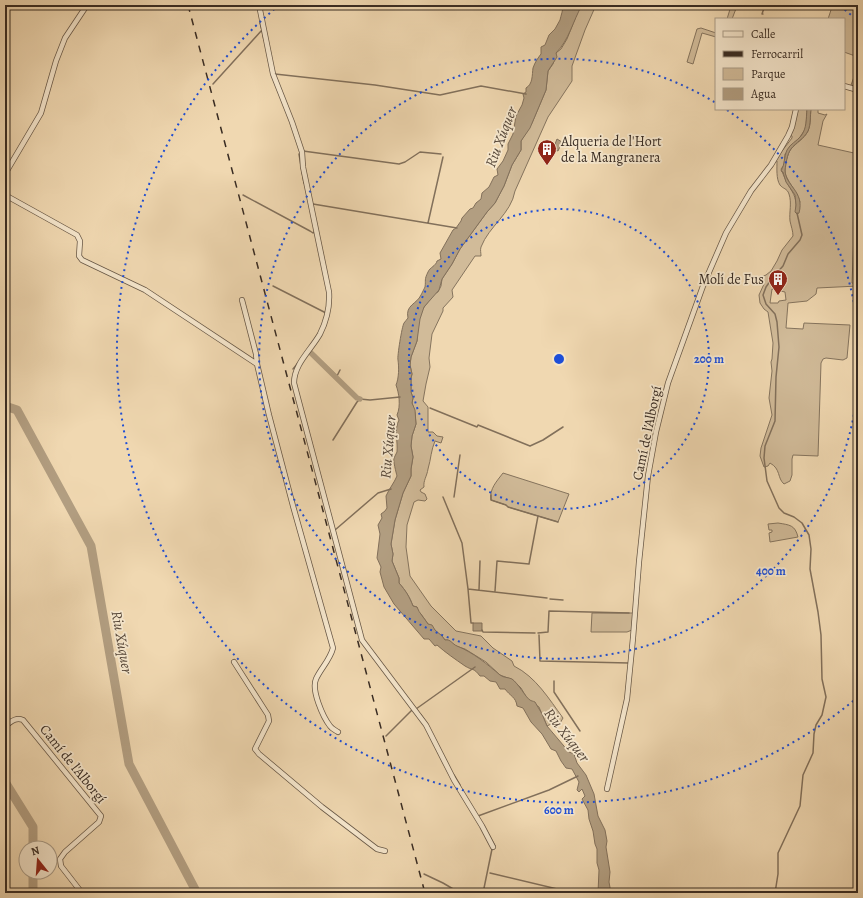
<svg xmlns="http://www.w3.org/2000/svg" width="863" height="898" font-family="Alegreya,serif">
<rect width="100%" height="100%" fill="#f0d8b1"/>
<filter id="stains"><feTurbulence type="fractalNoise" baseFrequency=".005" numOctaves="4"/><feColorMatrix values="0 0 0 0 .2 0 0 0 0 .09 0 0 0 0 .02 0 0 0 .5 -.17"/></filter>
<radialGradient id="worn" r=".72"><stop offset=".6" stop-color="#630" stop-opacity="0"/><stop offset="1" stop-color="#630" stop-opacity=".3"/></radialGradient>
<path fill="#d1bb99" stroke="#85745e" fill-rule="evenodd" d="M582 5H596L585 30 572 66V81L548 117 515 191C511 214 489 226 481 247 480 250 481 253 481 256H475L452 290 453 297 443 308V311L432 334 429 358 430 367 426 384 423 401 428 407V432H433L437 436 443 437 441 443 435 441C431 450 431 459 428 469 427 476 423 481 424 487L420 490 421 492 425 494 427 499 425 501 418 500 414 502 407 525 406 547 410 576 431 606 456 631 481 636 493 648 512 661 514 666C536 677 549 699 563 718L559 725 555 726 551 724 547 726 539 707 528 700 521 688 513 680 500 675 486 662 465 649 456 646 448 640H445L441 635 439 634 428 624 421 614 418 612 417 607 413 606C410 597 405 590 399 583V578L392 561 393 554 391 544 395 520 403 493 411 476V469L413 457 411 446 412 436 416 424 415 413 412 403 413 398 411 392V378L412 374 410 365 411 357 417 341 418 323 422 310 434 294 438 292 441 286 442 279 452 264 460 249 487 212 495 203 504 186 512 165 521 150V141L532 123 546 90 548 71 553 64 556 53 561 49 567 39 578 11Z
M728 5H736L737 6 732 19H727L731 6Z
M834 5H851L858 8V57L844 52V19H828L832 7Z
M701 28 716 33V37L702 33 693 64 687 62 697 29Z
M858 66V87L851 85Z
M798 109H807L806 128 800 137 785 154 784 165 781 169C783 173 784 177 786 181 792 192 797 196 796 209L800 202C797 191 785 179 785 171 785 165 787 154 791 149 796 143 804 139 808 131 811 124 810 116 811 109H818V113L825 115 827 114 823 121 818 145 854 153 858 137V211L855 210 852 283 858 284V286L817 288 816 294 807 301 788 303 786 328 803 329 804 323 850 325 847 358 843 360 826 358 823 359 821 363 818 456 793 455 792 459V475L790 481 784 484C777 478 781 469 770 463L768 466 764 467 760 456 761 448 772 415 769 398 772 371 771 362 772 359 773 343 768 312 764 309 760 303 759 295 764 284 763 282 760 279 761 277 766 275 771 271 777 261 782 250 793 236C793 231 791 226 790 221 789 212 792 203 789 194 787 188 783 189 780 185 776 179 777 168 777 161L775 160 792 138V136L790 135 793 127ZM772 289 785 292 786 300 779 301 778 303H770Z
M503 473 569 494 558 522 508 507 506 505 491 500C489 489 497 481 503 473Z
M778 523C790 525 795 525 798 537L770 542 769 533 772 532V530H769L768 524Z
M592 613H633L632 630 627 632H591Z"/>
<path fill="#b29e81" stroke="#82705b" d="M563 5H582C573 21 569 40 556 53L557 57 548 71 546 90 530 128 521 141V150L512 165 504 186 495 203 487 212 460 249 452 264 442 279 439 290 424 307 420 319 417 341 411 357 410 365 412 374 411 378V392L413 398 412 403 415 410 416 424 412 436 411 446 413 457 411 469V476L403 493 395 520 391 544 393 554 392 561 399 578V583C406 591 409 596 413 606L417 607C419 613 425 619 428 624L432 625 435 630 442 636 445 640C451 639 452 644 457 646 474 653 487 664 500 675 504 678 508 677 512 679 518 683 526 698 530 700 531 701 533 701 535 702L542 714 547 726 569 752 574 754 577 763 586 775 594 794 598 816 605 830 607 841 606 847 610 872 609 882 611 893H598L599 870 597 863V849L595 844 593 831 589 819 588 810 582 799 585 796 582 789 579 792 577 790 579 782 572 769 566 768 561 761 556 751 551 749 542 734 531 722 523 708 517 706C516 697 510 696 505 689H500L496 682 490 681 484 676H480C473 667 473 671 465 666 455 659 446 653 437 645L435 646 429 639H424L394 604 384 587 380 572 381 567 377 558 380 534 378 525 382 518 381 514 385 511 387 508 386 496C389 489 394 483 397 476 396 472 393 461 394 458 395 456 396 454 397 452 398 442 394 429 399 420L397 415C401 406 399 393 396 385 399 378 399 367 398 360 397 357 402 326 404 323 405 321 407 320 408 318 405 305 417 304 421 295 422 293 424 289 425 287 426 280 424 280 428 272 430 267 436 266 437 261L441 259 440 253 453 230 456 228 461 221 462 218 470 209 473 208 476 203 481 199 482 193 489 187 494 177 498 175 497 169 503 161 508 150V144L513 134 516 116 522 105 524 98 523 94 526 92V88C533 84 532 75 533 68 535 62 538 58 541 54V47L545 45 549 35 555 29 560 20C561 15 563 11 563 5Z
M807 109H811C810 116 811 124 808 131 804 139 796 142 791 149 787 154 786 164 785 170 785 186 805 191 799 213L797 214 795 212 796 205 795 195 786 182 783 172 781 171C785 164 784 157 787 150 790 144 797 141 801 136 807 128 806 119 807 109Z
M557 139 562 142 558 151 553 149Z
M473 623H482V631H473Z"/>
<g fill="none" stroke-linecap="round" stroke-linejoin="round">
<path stroke="#82705b" stroke-width="1.5" d="M763 14H762L765 5
M260 23 262 30
M275 74 375 85 440 95 481 86 526 94
M213 84 262 30 264 40
M303 151 399 164 405 162 420 152 441 154
M299 154 304 183
M243 195 310 231 313 233 314 232
M313 204 457 228
M428 223 443 157
M273 286 326 313
M311 351 337 376 340 370
M293 369 298 363
M430 408 477 427 478 425 530 446 543 440 563 427
M333 440 357 402 360 399 370 400 400 397
M491 495V500L506 505 508 507 538 516
M443 497 462 543 468 589
M454 497 460 455
M335 530 378 493 391 489
M479 590 480 561
M495 591 497 561 529 564 538 516 558 522
M550 599 563 600
M473 623H471L468 589 547 598
M482 630 483 632 535 633
M538 633 548 632 549 611 629 613
M539 635 540 661 629 663
M554 681V692L580 731
M416 709 475 667
M421 715 428 725
M386 736 412 710
M454 775 460 785
M478 816 549 790 578 776
M489 835 495 846
M490 873 574 893
M424 874 443 883 460 893
M483 893 492 849
M775 893 778 874V853L800 806 803 775 813 753 814 734 816 725 822 715 826 697 822 679 821 635 818 612 810 569 811 549 809 535 802 523 794 517 784 513 779 508 767 481 764 458 765 446 775 421 776 377 779 347 777 322 775 314 766 304 763 295 766 287 773 277 783 266 788 254 800 240 802 235 797 213"/>
<path stroke="#b29e81" stroke-width="5.5" d="M310 352 357 398 360 399"/>
<path stroke="#b29e81" stroke-width="9" d="M5 406 17 410 91 546 129 764 197 893
M5 782 33 827V848
M33 893V872"/>
<defs>
<path id="minor" d="M259 5 273 74 292 122 302 152 303 167 329 292C330 307 327 320 320 334 311 350 294 364 294 383L362 640 426 725 454 780 482 826 493 847
M844 86 858 90
M5 174 41 113 56 61 65 38 87 5
M5 195 77 235 80 241 79 256 82 260 145 290 257 364
M242 300 256 354 257 364 269 415 293 506 333 648C330 660 321 668 316 679 311 690 323 717 330 726 332 729 335 730 338 732
M234 662 268 715 269 721 255 749 259 754 322 807 377 849 385 851
M5 726C11 722 15 717 23 720L101 816 99 822 65 852 60 859 61 866 82 893
M607 789 627 699 633 638 639 562 648 476 656 432 668 383 703 286 726 233 751 191 771 165 788 136 792 127 796 109"/>
</defs>
<use href="#minor" stroke="#675746" stroke-width="6"/>
<use href="#minor" stroke="#f5e6cc" stroke-width="4.5"/>
<path stroke="#392c23" stroke-width="1.5" stroke-dasharray="7 7" stroke-linecap="butt" d="M188 5 425 893"/>
</g>
<g fill="none" stroke="#1d4ed8" stroke-width="2" stroke-dasharray="2 4">
<circle cx="559" cy="359" r="150"/>
<path d="M858 385A300 300 0 1 1 716 103M727 110A300 300 0 0 1 858 333"/>
<path d="M858 697A451 451 0 1 1 278 6M840 6A451 451 0 0 1 858 21"/>
</g>
<defs>
<symbol id="building-pin" viewBox="-11 -11 22 30"><path d="M0 17L-7.5 6A9.5 9.5 0 1 1 7.5 6Z" fill="#8f2418" stroke="#f5e6cc"/><path d="M-4-6H4V6H1V3H-1V6H-4ZM-2.5-4.3h1.7v1.8h-1.7ZM.8-4.3h1.7v1.8H.8ZM-2.5-1h1.7V.8h-1.7ZM.8-1h1.7V.8H.8Z" fill="#fff"/></symbol>
</defs>
<g fill-rule="evenodd">
<use href="#building-pin" x="536" y="138" width="22" height="30"/>
<use href="#building-pin" x="767" y="268" width="22" height="30"/>
</g>
<g text-anchor="middle" dominant-baseline="central" stroke-width="3.5" stroke-linejoin="round" paint-order="stroke">
<g font-size="14" fill="#392c23" stroke="#f5e6cc" text-anchor="start">
<text x="561" y="141">Alqueria de l'Hort<tspan x="561" dy="16">de la Mangranera</tspan></text>
<text x="764" y="279" text-anchor="end">Molí de Fus</text>
</g>
<g font-size="14" fill="#392c23" stroke="#f5e6cc">
<text transform="translate(647 433) rotate(-78)">Camí de l'Alborgí</text>
<text transform="translate(73 764) rotate(51)">Camí de l'Alborgí</text>
</g>
<g font-size="15" font-style="italic" fill="#57483a" stroke="#f5e6cc">
<text transform="translate(501 137) rotate(-69)">Riu Xúquer</text>
<text transform="translate(388 447) rotate(-85)">Riu Xúquer</text>
<text transform="translate(122 642) rotate(80)">Riu Xúquer</text>
<text transform="translate(567 735) rotate(52)">Riu Xúquer</text>
</g>
</g>
<circle cx="559" cy="359" r="6" fill="#1d4ed8" stroke="#f5e6cc" stroke-width="2"/>
<g font-size="12" text-anchor="middle" font-weight="bold" fill="#1d4ed8" stroke="#f5e6cc" stroke-width="3.5" stroke-linejoin="round" paint-order="stroke">
<text x="709" y="363">200 m</text>
<text x="771" y="575">400 m</text>
<text x="559" y="814">600 m</text>
</g>
<rect width="863" height="898" fill="none" stroke="#f0d8b1" stroke-width="20"/>
<rect x="6" y="6" width="851" height="886" fill="none" stroke="#392c23" stroke-width="2"/>
<rect x="10" y="10" width="843" height="878" fill="none" stroke="#392c23"/>
<rect x="715" y="18" width="130" height="92" fill="#f5e6cc" stroke="#aa9c88"/>
<rect x="723" y="31" width="20" height="6" fill="#f5e6cc" stroke="#aa9c88"/>
<text x="751" y="38" font-size="12" fill="#392c23">Calle</text>
<rect x="723" y="51" width="20" height="6" fill="#392c23" stroke="#aa9c88"/>
<text x="751" y="58" font-size="12" fill="#392c23">Ferrocarril</text>
<rect x="723" y="68" width="20" height="12" fill="#d1bb99" stroke="#aa9c88"/>
<text x="751" y="78" font-size="12" fill="#392c23">Parque</text>
<rect x="723" y="88" width="20" height="12" fill="#b29e81" stroke="#aa9c88"/>
<text x="751" y="98" font-size="12" fill="#392c23">Agua</text>
<g transform="translate(38 860) rotate(343)"><circle r="19" fill="#f5e6cc" stroke="#aa9c88"/>
<path d="M0-3L7 15L0 10L-7 15Z" fill="#8f2418"/>
<text y="-6" font-size="11" font-weight="bold" text-anchor="middle" fill="#392c23">N</text>
</g>
<rect width="100%" height="100%" filter="url(#stains)"/>
<rect width="100%" height="100%" fill="url(#worn)"/>
</svg>
